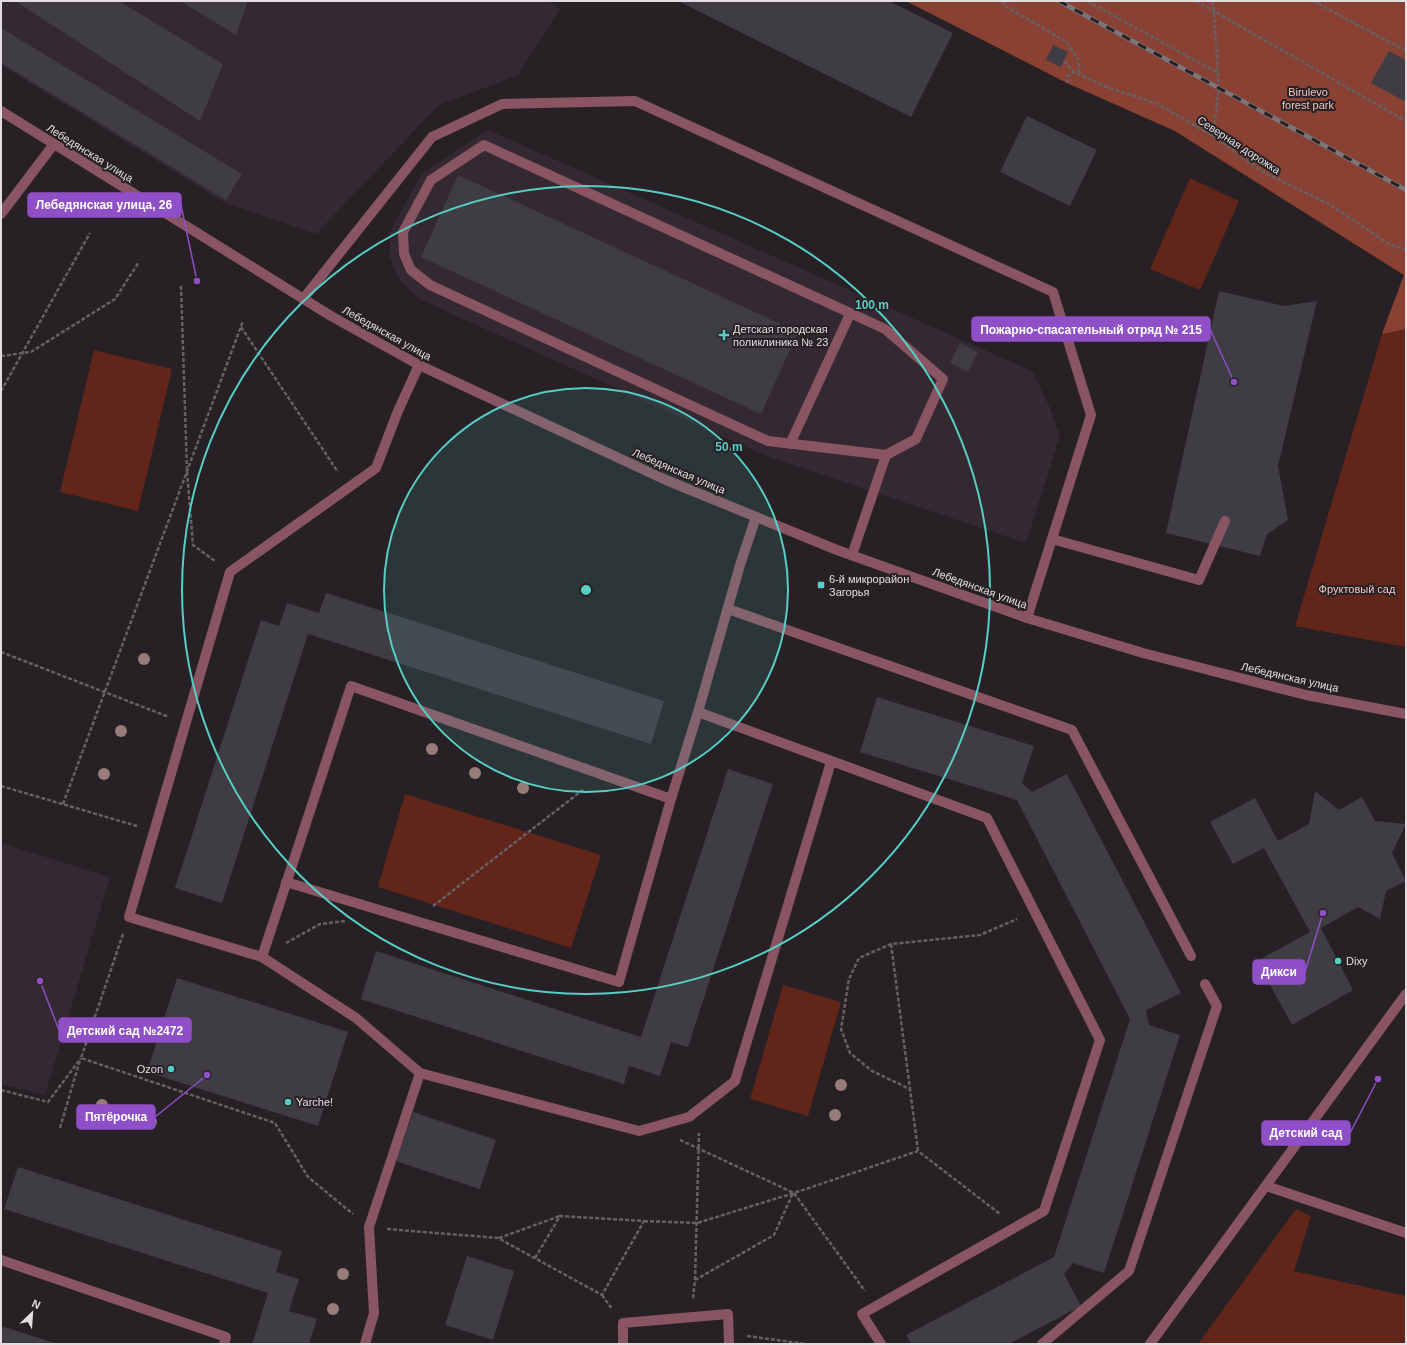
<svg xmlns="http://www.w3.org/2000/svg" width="1407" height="1345" font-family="Helvetica,sans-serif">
<rect width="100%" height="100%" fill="#272125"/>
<path fill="#342831" d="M1 1H547L561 8 517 76 439 105 316 234 225 203 1 65Z
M488 130 1032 371 1050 408 1060 436 1026 543 766 456 419 299 400 281 390 259V232L421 174Z
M1 843 110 877 45 1095 1 1084Z"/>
<path fill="#622519" d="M906 1 1406 31V647L1295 626 1382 334 1404 275 1175 131 1067 83Z
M1190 178 1239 201 1200 290 1150 269Z
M94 350 172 369 138 511 60 492Z
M405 794 601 855 571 948 378 887Z
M783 985 841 1002 808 1116 750 1099Z
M1296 1209 1311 1216 1294 1271 1406 1296V1344H1198Z"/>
<path fill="#884132" d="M906 1H1406V329L1382 334 1404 275 1175 131 1067 83Z"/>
<path fill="#3f3c43" d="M15 1H119L223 64 200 121Z
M180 1H248L236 35Z
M678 1H889L953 33 911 117Z
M1 28 242 174 226 200 1 63Z
M1053 45 1068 52 1061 67 1046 60Z
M1389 51 1406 60V102L1371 83Z
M1027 116 1097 150 1070 206 1000 172Z
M458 175 798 332 761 414 421 257Z
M1219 291 1284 306 1317 301 1278 466 1288 520 1267 534 1260 556 1166 533Z
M960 343 978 352 968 372 950 363Z
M326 593 664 701 651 744 308 634 222 903 175 888 261 620 279 626 287 603 319 613Z
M877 697 1034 746 1022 783 1032 792 1067 774 1181 993 1146 1010 1149 1025 1180 1035 1104 1273 1073 1263 1064 1274 1081 1306 1009 1344H911L906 1335 1054 1257 1130 1019 1017 800 860 752Z
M728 769 773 784 688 1047 671 1042 660 1076 629 1066 624 1084 361 999 376 951 641 1037Z
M1315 791 1339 810 1362 797 1375 821 1406 824 1392 853 1406 881 1386 891 1380 919 1358 907 1321 928 1353 990 1292 1025 1257 961 1310 932 1264 848 1233 864 1210 822 1255 798 1278 841 1309 824Z
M177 978 348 1032 318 1126 147 1072Z
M413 1112 496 1140 480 1189 396 1161Z
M18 1167 282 1251 276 1272 299 1279 289 1311 317 1319 309 1344H252L268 1293 4 1209Z
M467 1256 514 1271 493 1340 445 1325Z
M1 1326 58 1344H1Z"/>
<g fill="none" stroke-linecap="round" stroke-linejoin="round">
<path stroke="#676165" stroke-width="2.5" stroke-dasharray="4 2" stroke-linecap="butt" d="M1002 1 1005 6 1067 42 1078 59 1080 75
M1087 1 1218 73
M1196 1 1406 121
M1212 1 1214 12 1219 88 1213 136
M1313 1 1406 51
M1064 61 1074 72 1080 75 1107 87 1158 104 1213 136 1263 172 1329 204 1389 244 1406 250
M1067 83 1068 76 1074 72
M181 286 187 471 193 545 215 561
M241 327 338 472
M1 356 31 352 115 299 139 262
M1 391 90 233
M1 652 169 717
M1 786 137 826
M63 804 243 321
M433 906 584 789
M123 934 81 1058 275 1123 308 1177 353 1214
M286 943 320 924 346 921
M891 944 910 1089
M1 1090 48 1102 81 1058
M60 1128 80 1060
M680 1140 794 1193 865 1291
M918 1151 910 1089 872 1071 850 1053 841 1029 849 979 859 958 891 944 980 935 1017 919
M644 1221 697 1223 794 1193 918 1151 1000 1214
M387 1229 498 1238 602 1295 644 1221 560 1216 535 1258
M499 1238 560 1216
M695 1280 699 1133
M602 1295 612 1309
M693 1298 695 1280 774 1235 793 1193
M747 1336 806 1344"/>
<path stroke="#8a5562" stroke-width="10" d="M1 214 54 144
M303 299 432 137 502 104 635 101 1053 292 1091 415 1027 618
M419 365 398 411 376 468 230 572 129 917 262 957 351 686 671 799 698 712
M790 444 850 314
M756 517 740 565 698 712 987 818 1100 1040 1044 1211 862 1314 881 1344
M1052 539 1199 580 1225 521
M852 555 886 455 916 439 943 379 885 329 484 145 431 180 403 232 404 254 411 270 430 285 768 441 886 455
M728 609 1072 730 1191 956
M286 882 619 982 671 799
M420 1073 639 1131 689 1117 735 1081 831 762
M1266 1186 1406 1233
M623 1344V1323L728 1314 729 1344
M1042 1344 1129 1271 1217 1006 1205 984"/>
<path stroke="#8a5562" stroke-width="10" d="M1 111 331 316 419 365 666 480 837 550 1027 618 1143 653 1306 695 1406 714
M262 957 356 1018 420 1073 369 1227 374 1313 365 1344
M1 1260 226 1337 224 1344
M1150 1344 1406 994"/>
<defs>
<path id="rail" d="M1059 1 1406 190"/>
</defs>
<use href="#rail" stroke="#7b767a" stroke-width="4.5"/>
<use href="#rail" stroke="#272125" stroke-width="3" stroke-dasharray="9" stroke-linecap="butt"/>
</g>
<g fill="#977c79">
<circle cx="144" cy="659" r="6"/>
<circle cx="121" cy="731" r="6"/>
<circle cx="432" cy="749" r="6"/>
<circle cx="475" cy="773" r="6"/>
<circle cx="104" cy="774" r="6"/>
<circle cx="523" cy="788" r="6"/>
<circle cx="841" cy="1085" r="6"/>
<circle cx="102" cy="1105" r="6"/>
<circle cx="835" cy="1115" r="6"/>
<circle cx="151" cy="1122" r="6"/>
<circle cx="343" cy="1274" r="6"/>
<circle cx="333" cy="1309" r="6"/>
</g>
<circle cx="586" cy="590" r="202" fill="#55cec5" fill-opacity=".12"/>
<g fill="none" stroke="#55cec5" stroke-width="2">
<circle cx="586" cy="590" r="202"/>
<circle cx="586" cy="590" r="404"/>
</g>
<g fill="#55cec5" stroke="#272125" stroke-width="1.5">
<path d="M722 329h4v4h4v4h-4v4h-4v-4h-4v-4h4z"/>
<rect x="817" y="581" width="8" height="8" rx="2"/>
<circle cx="1338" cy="961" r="4"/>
<circle cx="171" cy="1069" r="4"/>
<circle cx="288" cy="1102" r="4"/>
</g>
<g text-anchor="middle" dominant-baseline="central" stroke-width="4" stroke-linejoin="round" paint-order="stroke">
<g font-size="11" fill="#f3c7bd" stroke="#272125">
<text x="1308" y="92">Birulevo<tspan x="1308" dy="13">forest park</tspan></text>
<text x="1357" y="589">Фруктовый сад</text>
</g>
<g font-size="11" fill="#e1dde0" stroke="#272125">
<text transform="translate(1239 145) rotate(33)">Северная дорожка</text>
<text transform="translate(90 153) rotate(32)">Лебедянская улица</text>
<text transform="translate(387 333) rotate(29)">Лебедянская улица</text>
<text transform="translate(679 471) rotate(23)">Лебедянская улица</text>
<text transform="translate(980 588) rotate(20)">Лебедянская улица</text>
<text transform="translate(1290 677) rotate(13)">Лебедянская улица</text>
</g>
<g font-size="11" fill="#e1dde0" stroke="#272125" text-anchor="start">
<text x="733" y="329">Детская городская<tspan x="733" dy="13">поликлиника № 23</tspan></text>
<text x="829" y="579">6-й микрорайон<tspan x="829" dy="13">Загорья</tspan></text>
<text x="1346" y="961">Dixy</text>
<text x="163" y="1069" text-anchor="end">Ozon</text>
<text x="296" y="1102">Yarche!</text>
</g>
</g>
<circle cx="586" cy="590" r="6" fill="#55cec5" stroke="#272125" stroke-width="2"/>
<g font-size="12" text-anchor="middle" font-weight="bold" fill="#55cec5" stroke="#272125" stroke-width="4" stroke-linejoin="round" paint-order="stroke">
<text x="872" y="309">100 m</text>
<text x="729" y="451">50 m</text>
</g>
<path fill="none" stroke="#8f4fc6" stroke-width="1.5" d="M197 281L181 205M1234 382L1210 329M1323 913L1305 972M40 981L59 1030M207 1075L155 1117M1378 1079L1350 1133"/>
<g fill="#8f4fc6" stroke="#272125" stroke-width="1.5">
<circle cx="197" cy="281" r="4"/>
<circle cx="1234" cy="382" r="4"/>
<circle cx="1323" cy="913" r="4"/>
<circle cx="40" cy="981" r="4"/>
<circle cx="207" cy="1075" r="4"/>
<circle cx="1378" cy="1079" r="4"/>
</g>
<g fill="#8f4fc6" stroke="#8f4fc6" stroke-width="1.5">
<rect x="28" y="193" width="153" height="24" rx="4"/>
<rect x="972" y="317" width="238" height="24" rx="4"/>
<rect x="1253" y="960" width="52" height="24" rx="4"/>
<rect x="59" y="1018" width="132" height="24" rx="4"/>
<rect x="77" y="1105" width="78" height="24" rx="4"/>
<rect x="1262" y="1121" width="88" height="24" rx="4"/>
</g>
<g font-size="12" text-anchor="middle" font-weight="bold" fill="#fff">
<text x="104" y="209">Лебедянская улица, 26</text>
<text x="1091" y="334">Пожарно-спасательный отряд № 215</text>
<text x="1279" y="976">Дикси</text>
<text x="125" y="1035">Детский сад №2472</text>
<text x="116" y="1121">Пятёрочка</text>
<text x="1306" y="1137">Детский сад</text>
</g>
<rect width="1407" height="1345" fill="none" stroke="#e1dde0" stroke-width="4"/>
<g transform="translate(32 1313) rotate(25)" stroke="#272125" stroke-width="3" paint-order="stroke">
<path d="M0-3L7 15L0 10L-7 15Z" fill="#e1dde0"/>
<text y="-6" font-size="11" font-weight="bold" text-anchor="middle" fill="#e1dde0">N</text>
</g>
</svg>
